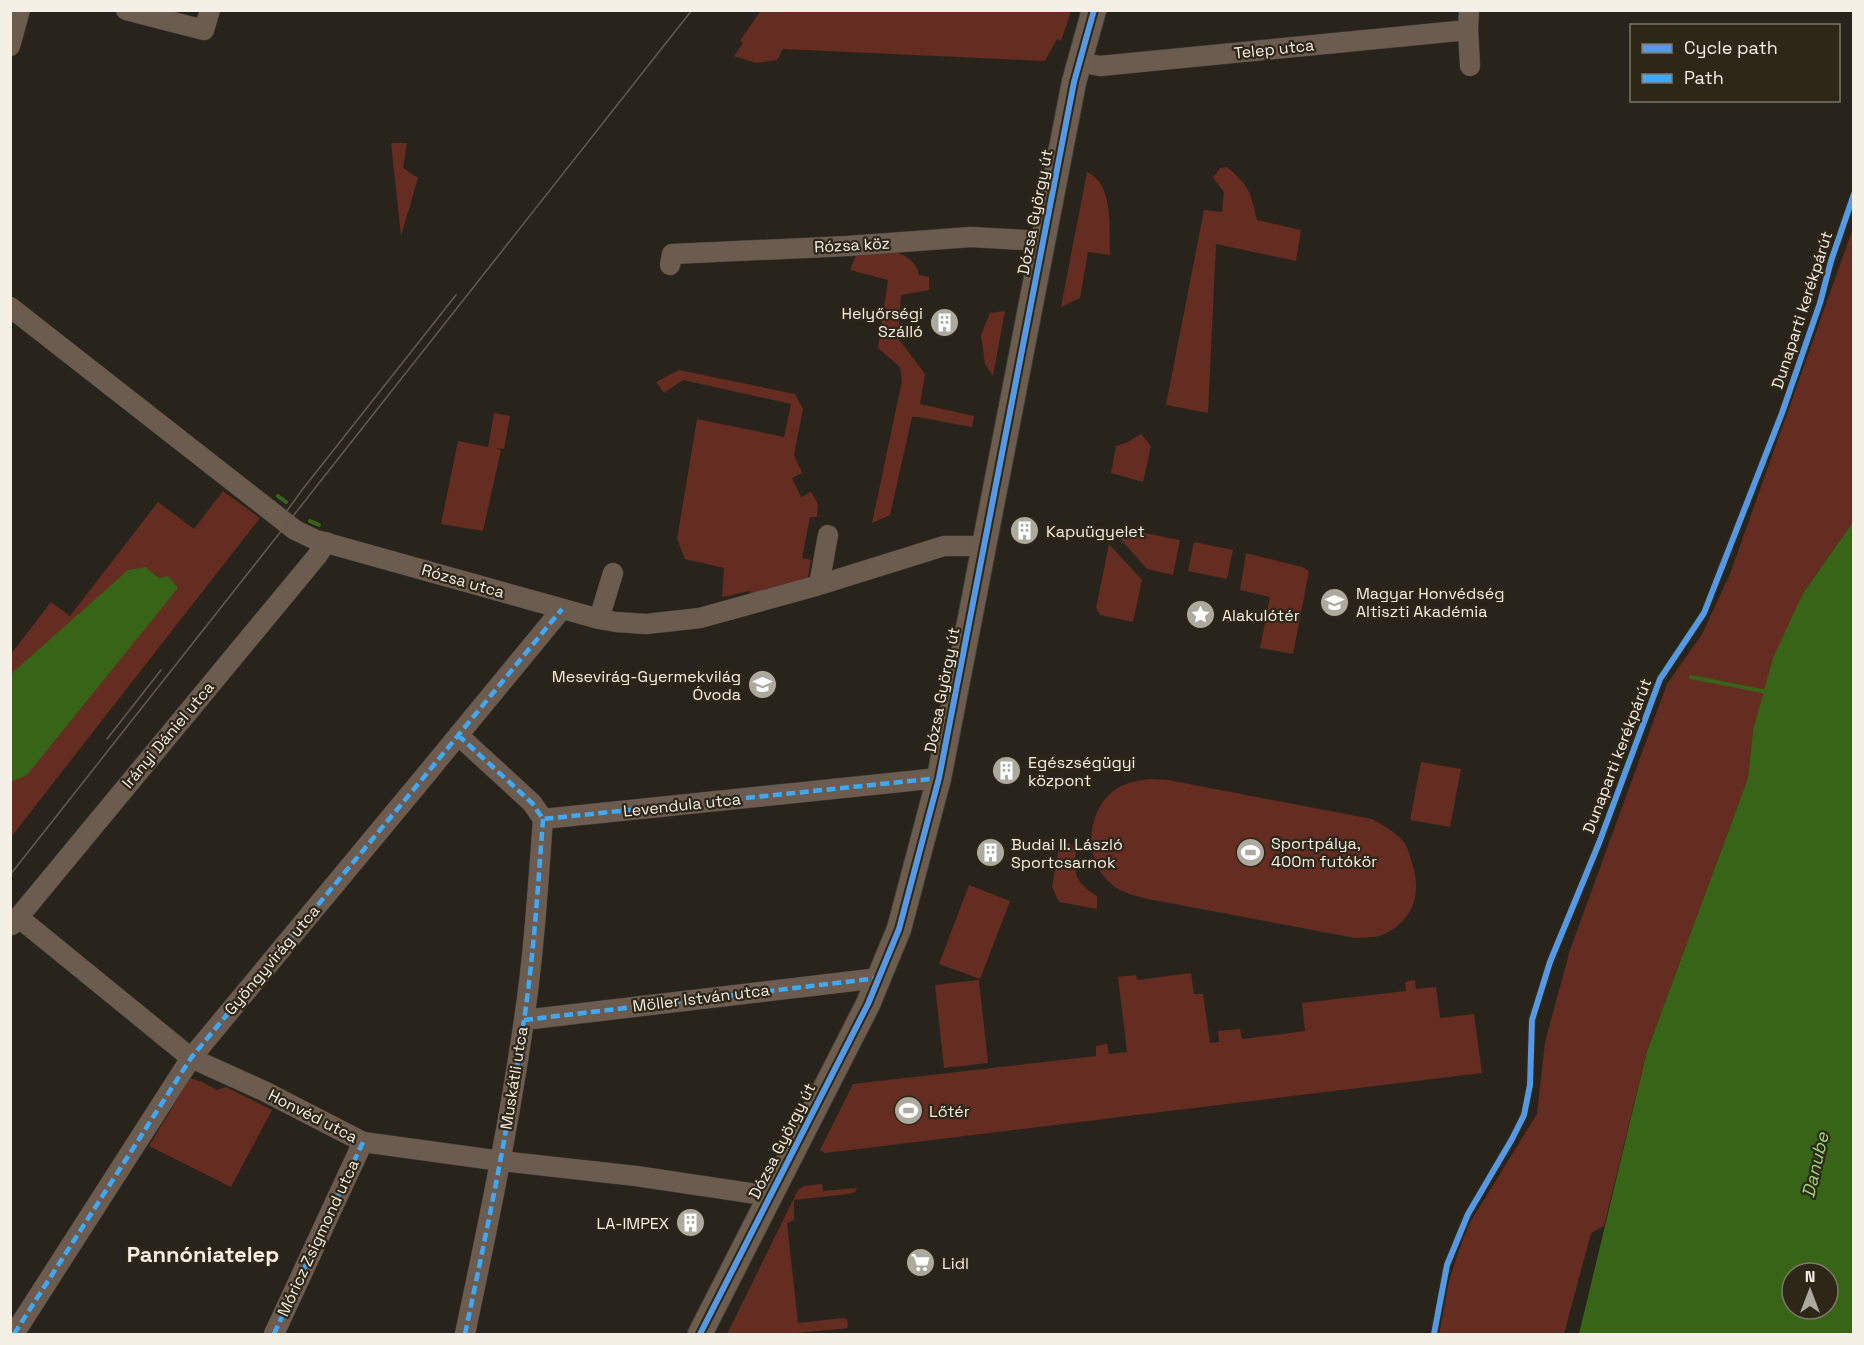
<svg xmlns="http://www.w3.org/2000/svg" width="1864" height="1345" font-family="'Space Grotesk',sans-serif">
<rect width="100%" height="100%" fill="#28241c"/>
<path fill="#652c21" d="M761 10H1071V11L1061 41 1057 39 1045 61 783 49 777 60 756 63 734 56 743 43 740 41Z
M391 143H407L403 168 418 178 401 236Z
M1227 167C1250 187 1250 191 1257 220L1301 230 1296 261 1216 244 1208 413 1166 405 1204 210 1222 212 1224 192 1213 178 1220 168Z
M1087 172C1114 183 1109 230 1110 255L1088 252 1080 298 1061 307Z
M1853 228V522L1803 593 1753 730 1748 778 1647 1051 1604 1226 1591 1233 1564 1334H1439L1447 1287 1466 1229 1537 1114 1545 1042 1570 950 1667 684 1702 634 1730 574Z
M882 247C898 253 915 256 919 275L929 277V290L901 295 898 338 925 374 920 404 974 416 972 427 917 417H912L890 515 872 523 902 381 900 367 878 348 888 280 850 270 857 253Z
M1005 311 993 376 985 364 981 335 990 313Z
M679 370 795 394 803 409 794 455 802 473 792 478 801 497 811 492 818 504 817 517H810L802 558 811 560 807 582 752 598 750 591 722 597 724 568 685 559 677 539 697 419 784 437 791 404 683 380 664 393 656 382Z
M494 413 510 416 504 449 495 448 501 450 483 531 441 524 458 441 488 447Z
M1141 434 1151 446 1143 482 1111 473 1116 446 1126 443Z
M223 491 260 518 11 837V654L51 602 70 616 158 502 194 529Z
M1124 529 1180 540 1173 575 1147 569 1116 534Z
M1194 542 1233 550 1227 579 1188 571Z
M1109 544 1142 580 1133 622 1100 615 1096 608Z
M1246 553 1302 567 1309 571 1293 654 1260 648 1270 597 1240 590Z
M1421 762 1461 769 1450 827 1410 820Z
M1151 779 1168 780 1372 819C1384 826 1397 832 1405 844 1408 848 1409 853 1410 857 1423 889 1416 920 1382 935 1375 938 1363 937 1355 938L1148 899C1133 895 1118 892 1107 880 1084 857 1087 813 1112 792 1123 783 1137 780 1151 779Z
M1061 836 1076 850C1074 876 1075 882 1097 896V909L1059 902 1052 887Z
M969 885 1010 901 980 979 939 964Z
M1191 973 1194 994H1203L1210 1043 1219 1042 1218 1031 1240 1029 1242 1039 1305 1031 1302 1003 1406 991 1405 982 1415 980 1416 989 1436 987 1440 1018 1474 1014 1482 1073 867 1148 825 1153 820 1150 853 1084 1096 1056V1046L1107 1044 1109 1054 1127 1052 1118 977 1136 975 1137 980Z
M979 980 988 1063 944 1068 935 985Z
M190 1078 202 1082 217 1090 226 1087 272 1110 231 1187 149 1146Z
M822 1184 823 1191 857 1188 855 1192 848 1194 794 1200V1220L787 1223 798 1323 843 1318 847 1319 848 1326 847 1328 840 1329 786 1334H727L798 1190 804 1186Z"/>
<path fill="#376417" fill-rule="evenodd" d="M1853 522V1334H1579L1647 1051 1748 778 1753 730 1773 658 1803 593ZM1792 1273H1828V1309H1792Z
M145 567 159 578 168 576 178 588 27 775 11 782V674L128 570Z"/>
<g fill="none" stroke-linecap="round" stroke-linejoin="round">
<path stroke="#376417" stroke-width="4" d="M278 496 286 502
M310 521 319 525
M1691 677 1767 692"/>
<defs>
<path id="minor" d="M126 10 204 30 210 10
M1469 10 1468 30 1470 66
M10 46 20 10
M1079 62 1100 66 1468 30
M670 265 672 254 848 246 971 237 1043 241
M10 307 295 530 316 540 599 619 616 622 646 624 700 618 819 585 944 546H983
M819 585 828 535
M599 619 613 573
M458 735 532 803 543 819 939 778
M18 917 191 1058 264 1091 363 1142 501 1161 636 1176 770 1196
M12 925 317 556 326 542
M524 1020 879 978
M14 1334 191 1058 419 783 562 609
M274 1334 363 1142
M465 1334C487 1230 509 1125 524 1020 534 953 538 886 543 819"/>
<path id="major" d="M700 1334 868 1004 899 929 939 778 1074 82 1094 10"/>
</defs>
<use href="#minor" stroke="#444039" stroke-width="21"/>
<use href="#major" stroke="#444039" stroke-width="26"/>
<use href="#minor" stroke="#6c5c50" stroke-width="20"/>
<use href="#major" stroke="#6c5d4f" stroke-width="24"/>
<path stroke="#645b53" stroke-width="1.5" d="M284 515 302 490 456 295
M107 739 161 670
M10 875 692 10"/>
<path stroke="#3fa9f5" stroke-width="4.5" stroke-dasharray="9 4.5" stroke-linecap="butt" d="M458 735 532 803 543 819 939 778
M524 1020 879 978
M14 1334 191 1058 419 783 562 609
M274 1334 363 1142
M465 1334C487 1230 509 1125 524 1020 534 953 538 886 543 819"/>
<defs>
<path id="cycleway" d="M700 1334 868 1004 899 929 939 778 1074 82 1094 10
M1434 1334 1447 1265 1468 1214 1512 1139 1524 1115 1530 1085 1532 1020 1550 962 1599 843 1660 679 1704 613 1782 413 1820 303 1831 261 1854 194"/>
</defs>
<use href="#cycleway" stroke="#2e2616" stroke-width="10"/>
<use href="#cycleway" stroke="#5399e6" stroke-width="6"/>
</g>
<defs>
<symbol id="building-disc" viewBox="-11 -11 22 22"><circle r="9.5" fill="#ada99f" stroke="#2e2616"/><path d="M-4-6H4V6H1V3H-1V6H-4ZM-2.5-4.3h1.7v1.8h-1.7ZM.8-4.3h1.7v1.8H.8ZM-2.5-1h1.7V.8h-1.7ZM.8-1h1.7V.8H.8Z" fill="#fff"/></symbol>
<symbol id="school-disc" viewBox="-11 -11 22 22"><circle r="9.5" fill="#ada99f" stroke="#2e2616"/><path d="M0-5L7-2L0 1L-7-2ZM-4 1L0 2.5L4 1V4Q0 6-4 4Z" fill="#fff"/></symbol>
<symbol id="sight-disc" viewBox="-11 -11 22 22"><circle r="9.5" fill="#ada99f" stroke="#2e2616"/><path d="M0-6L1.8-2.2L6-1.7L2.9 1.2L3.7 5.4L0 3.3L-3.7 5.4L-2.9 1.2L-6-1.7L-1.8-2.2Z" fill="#fff"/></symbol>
<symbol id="stadium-disc" viewBox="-11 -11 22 22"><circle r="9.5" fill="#ada99f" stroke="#2e2616"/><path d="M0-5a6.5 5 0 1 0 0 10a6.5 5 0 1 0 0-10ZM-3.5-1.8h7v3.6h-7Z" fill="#fff"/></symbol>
<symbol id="supermarket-disc" viewBox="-11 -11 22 22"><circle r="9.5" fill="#ada99f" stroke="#2e2616"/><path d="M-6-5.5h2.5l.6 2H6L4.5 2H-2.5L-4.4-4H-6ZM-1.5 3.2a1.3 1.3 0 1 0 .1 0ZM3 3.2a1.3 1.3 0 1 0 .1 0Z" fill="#fff"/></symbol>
</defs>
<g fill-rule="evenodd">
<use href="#building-disc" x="928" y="306" width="33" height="33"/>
<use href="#building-disc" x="1008" y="514" width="33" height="33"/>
<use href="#school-disc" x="1318" y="586" width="33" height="33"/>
<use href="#sight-disc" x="1184" y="598" width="33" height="33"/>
<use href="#school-disc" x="746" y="668" width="33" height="33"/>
<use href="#building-disc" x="990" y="754" width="33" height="33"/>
<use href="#stadium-disc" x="1234" y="836" width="33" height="33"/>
<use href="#building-disc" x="974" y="836" width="33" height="33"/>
<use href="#stadium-disc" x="892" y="1094" width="33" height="33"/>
<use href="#building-disc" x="674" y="1206" width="33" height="33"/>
<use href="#supermarket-disc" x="904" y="1246" width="33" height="33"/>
</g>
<g text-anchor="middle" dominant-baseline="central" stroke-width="4.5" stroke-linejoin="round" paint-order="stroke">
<g font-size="16" fill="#f5f0e6" stroke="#2e2616">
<text transform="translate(1274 49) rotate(-6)">Telep utca</text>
<text transform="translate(1035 212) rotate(-79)">Dózsa György út</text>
<text transform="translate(852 245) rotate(-3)">Rózsa köz</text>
<text transform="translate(1802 310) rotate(-72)">Dunaparti kerékpárút</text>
<text transform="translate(463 581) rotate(16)">Rózsa utca</text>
<text transform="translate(942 690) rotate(-79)">Dózsa György út</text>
<text transform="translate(168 735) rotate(-50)">Irányi Dániel utca</text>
<text transform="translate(1617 756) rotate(-69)">Dunaparti kerékpárút</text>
<text transform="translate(682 805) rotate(-6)">Levendula utca</text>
<text transform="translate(272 960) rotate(-50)">Gyöngyvirág utca</text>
<text transform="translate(701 998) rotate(-7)">Möller István utca</text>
<text transform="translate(514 1078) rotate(-81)">Muskátli utca</text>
<text transform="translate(313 1116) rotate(27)">Honvéd utca</text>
<text transform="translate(782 1141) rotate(-63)">Dózsa György út</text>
<text transform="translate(318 1238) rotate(-65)">Móricz Zsigmond utca</text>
</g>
<g font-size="16" fill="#f5f0e6" stroke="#2e2616" text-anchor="start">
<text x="923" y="313" text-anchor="end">Helyőrségi<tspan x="923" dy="18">Szálló</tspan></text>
<text x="1046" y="531">Kapuügyelet</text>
<text x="1356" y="593">Magyar Honvédség<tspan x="1356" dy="18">Altiszti Akadémia</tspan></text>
<text x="1222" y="615">Alakulótér</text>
<text x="741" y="676" text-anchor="end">Mesevirág-Gyermekvilág<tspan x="741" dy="18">Óvoda</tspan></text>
<text x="1028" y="762">Egészségügyi<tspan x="1028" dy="18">központ</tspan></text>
<text x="1271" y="843">Sportpálya,<tspan x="1271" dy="18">400m futókör</tspan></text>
<text x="1011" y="844">Budai II. László<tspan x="1011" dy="18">Sportcsarnok</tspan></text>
<text x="929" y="1111">Lőtér</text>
<text x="669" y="1223" text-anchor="end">LA-IMPEX</text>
<text x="942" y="1263">Lidl</text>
</g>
<g font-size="18" font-style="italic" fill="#97da70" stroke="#2e2616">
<text transform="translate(1815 1165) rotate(-77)">Danube</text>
</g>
<g font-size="22" font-weight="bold" fill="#f5f0e6" stroke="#2e2616">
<text x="203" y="1254">Pannóniatelep</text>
</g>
</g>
<rect width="1864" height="1345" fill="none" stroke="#f5f0e6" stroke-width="24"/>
<rect x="1630" y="24" width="210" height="78" fill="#2e2616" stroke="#7e7769" stroke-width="1.5"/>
<rect x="1642" y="44" width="30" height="9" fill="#5399e6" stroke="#7e7769" stroke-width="1.5"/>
<text x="1684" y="54" font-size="18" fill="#f5f0e6">Cycle path</text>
<rect x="1642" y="74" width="30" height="9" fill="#3fa9f5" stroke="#7e7769" stroke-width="1.5"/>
<text x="1684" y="84" font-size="18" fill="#f5f0e6">Path</text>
<g transform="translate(1810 1291)"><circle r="28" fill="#2e2616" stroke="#7e7769" stroke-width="1.5"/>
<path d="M0-4.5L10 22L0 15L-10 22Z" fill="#ada99f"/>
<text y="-9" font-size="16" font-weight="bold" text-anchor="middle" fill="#f5f0e6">N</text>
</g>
</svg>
